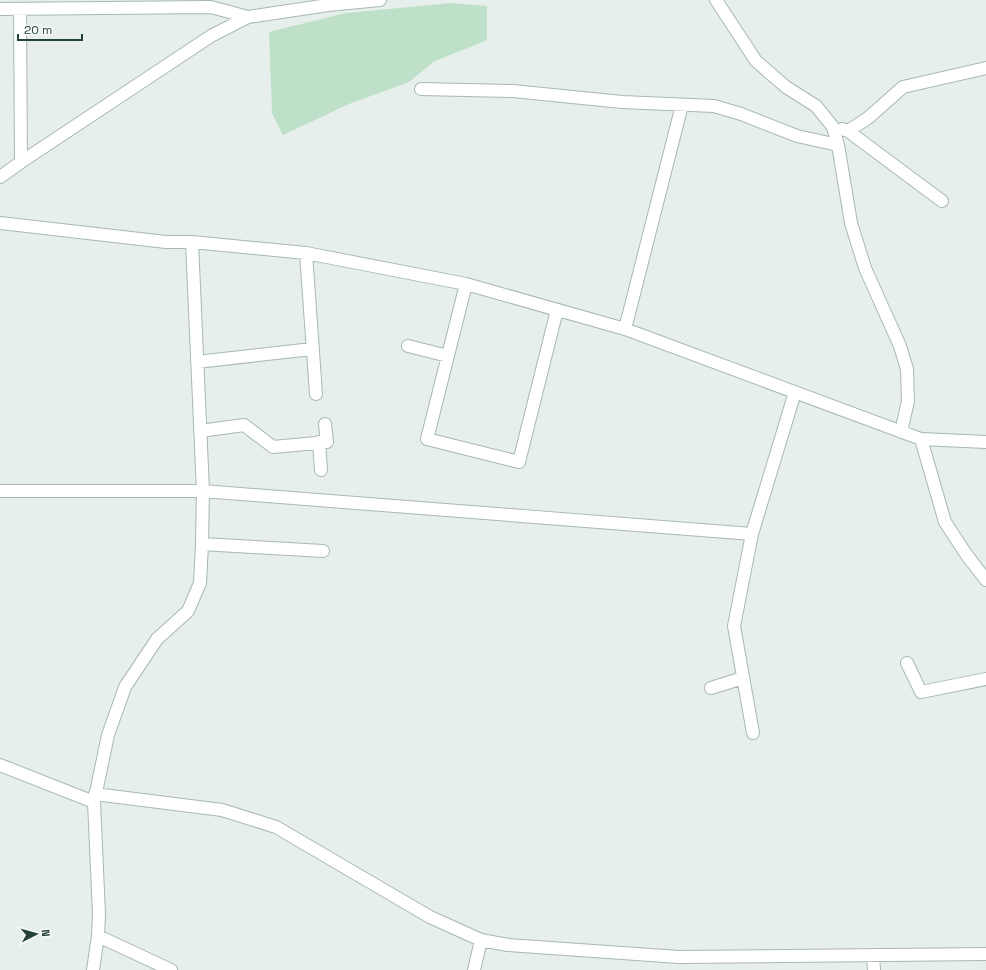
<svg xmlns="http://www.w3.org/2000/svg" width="986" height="970" font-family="'Space Grotesk',sans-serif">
<rect width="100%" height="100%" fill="#e6efeb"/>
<path fill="#bfe0c8" d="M451 3 487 6V40L433 62 409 82 349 104 283 135 272 113 269 32 346 13Z"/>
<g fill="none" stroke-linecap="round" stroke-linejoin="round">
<defs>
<path id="minor" d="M716 0 756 61 786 87 816 106 833 127 838 145 851 223 865 268 900 346 907 369 908 401 901 432
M0 9 211 7 248 17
M20 9 21 162
M421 89 513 91 622 102 714 106 741 114 797 136 838 145
M842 129 848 131 942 201
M848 131 868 118 903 87 986 68
M0 177 21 162 211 36 248 17 328 5 380 0
M0 223 166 242H192L306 253 466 284 625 329 921 439 986 442
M306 253 316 394
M466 284 427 439 519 462 557 310
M625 329 682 105
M408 346 448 356
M197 362 312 349
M200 431 244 425 273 447 327 442 325 424
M921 439 945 522 966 554 986 580
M319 442 321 470
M0 491H203L752 534
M202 544 323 551
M907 663 921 692 986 679
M711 688 743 678
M753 733 734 626 752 534 795 392
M0 765 94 802
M95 794 222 810 276 827 430 917 481 940 508 945 679 957 986 954
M98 936 171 970
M873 955 874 970
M93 970 98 936 99 914 94 802 108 735 125 687 157 639 188 611 200 583 202 544 203 491 192 242
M474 970 481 940"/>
</defs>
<use href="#minor" stroke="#a8b8b2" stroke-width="14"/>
<use href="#minor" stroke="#fff" stroke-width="12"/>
</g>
<g transform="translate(36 934) rotate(84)" stroke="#f7fbf9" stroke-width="3" paint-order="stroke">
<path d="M0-3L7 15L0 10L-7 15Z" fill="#24423a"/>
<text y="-6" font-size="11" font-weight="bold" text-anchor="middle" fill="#24423a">N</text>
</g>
<path d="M18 34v6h64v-6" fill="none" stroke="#24423a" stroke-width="2"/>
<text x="24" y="34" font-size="12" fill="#24423a" stroke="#f7fbf9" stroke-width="3" paint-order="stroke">20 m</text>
</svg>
